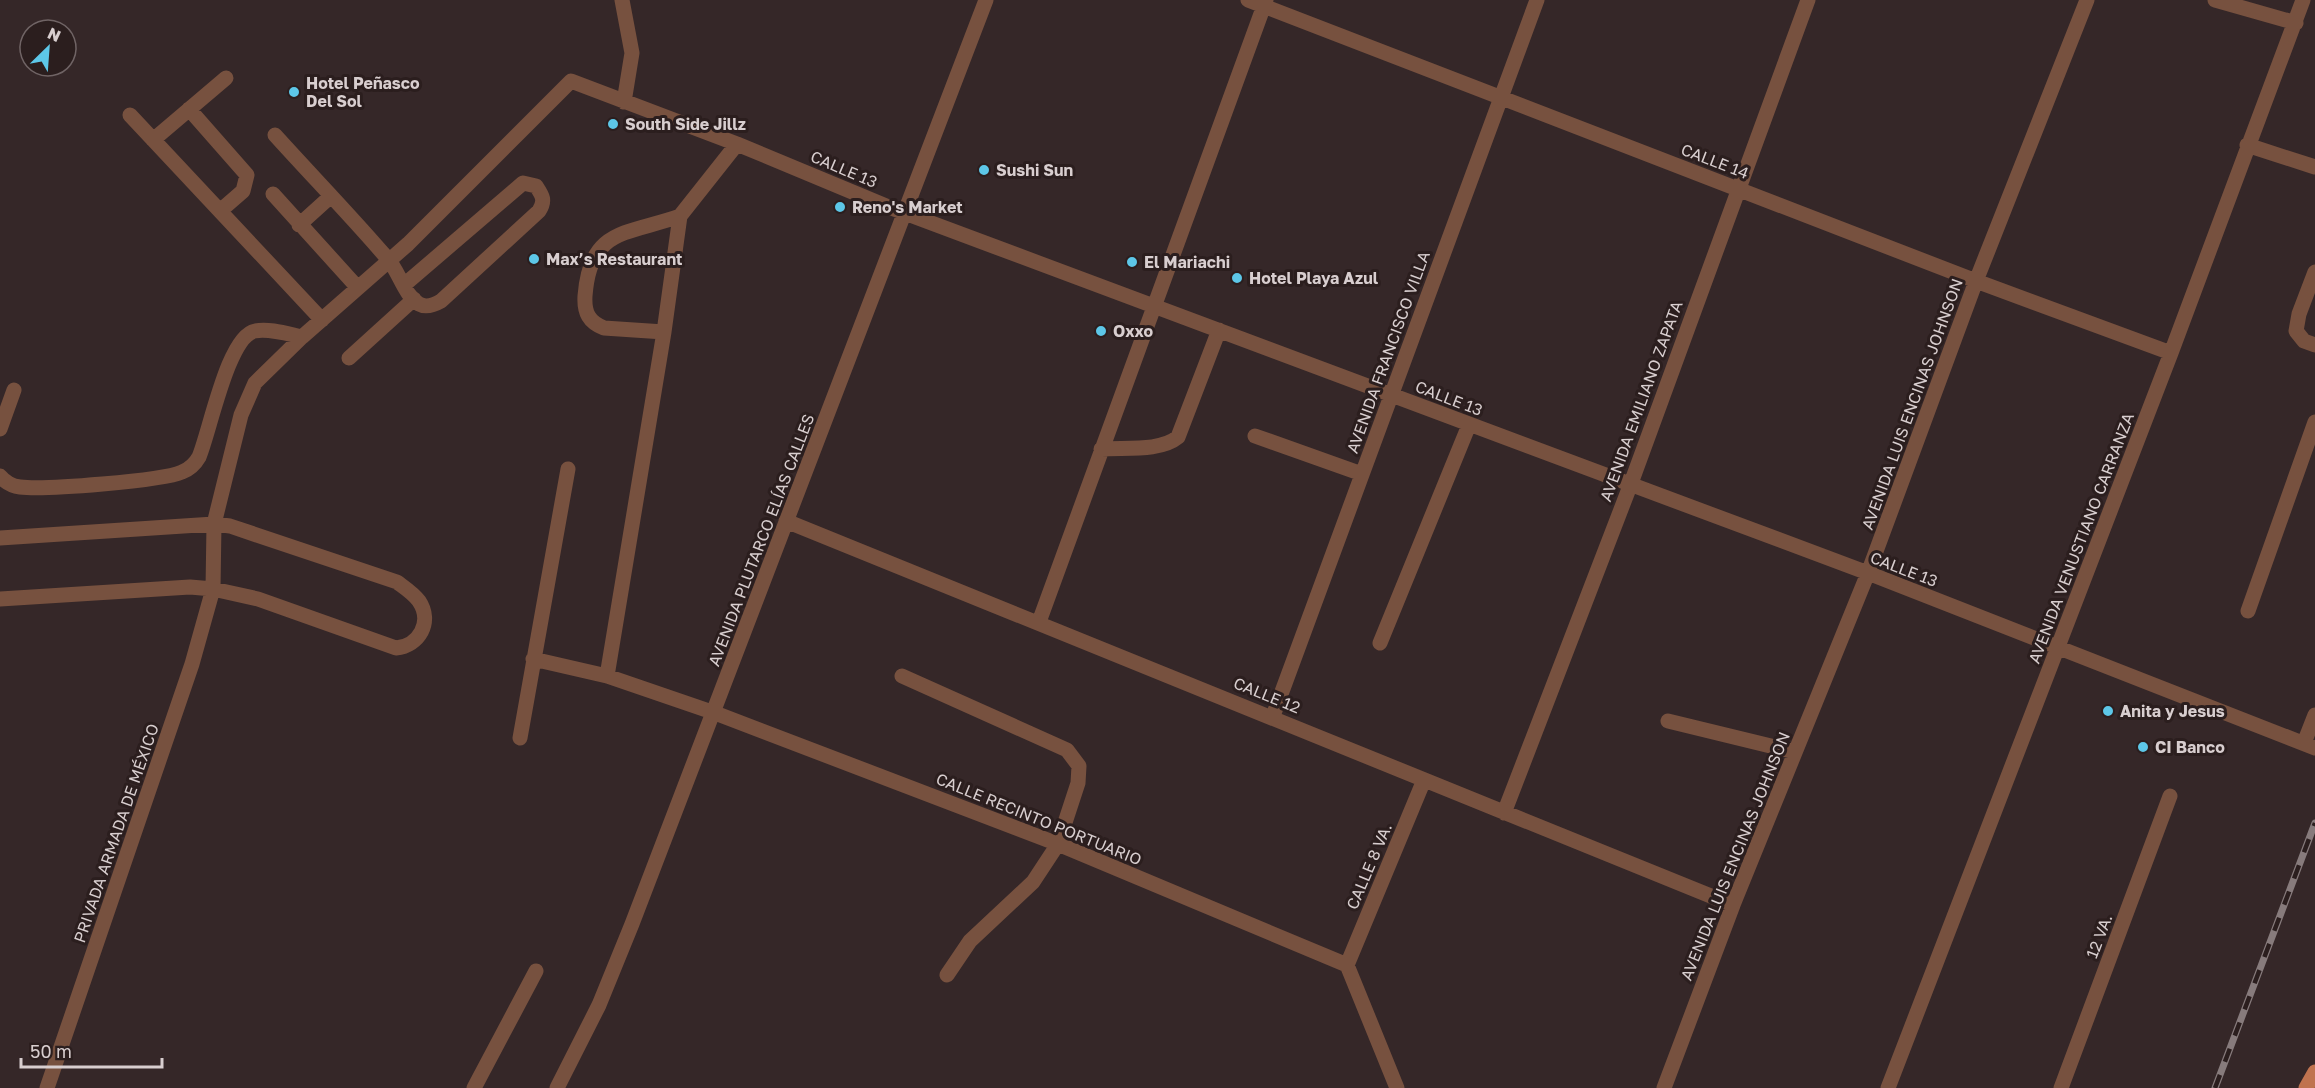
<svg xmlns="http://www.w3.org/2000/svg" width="2315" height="1088" font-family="'Golos Text',sans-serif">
<rect width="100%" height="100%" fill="#352728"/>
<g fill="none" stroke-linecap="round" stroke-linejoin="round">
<path stroke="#77513f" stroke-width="15" d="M622 0 632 53 624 102
M1248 0 1976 281 2171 353
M2215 0 2296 23
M189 109 247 175 243 191 220 211
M130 115 322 320
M275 135C312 176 351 216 387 258 399 271 404 295 419 304 426 308 434 305 441 301L539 211C546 200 542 195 536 186L523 183 404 285
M153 140 226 78
M2247 145 2315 167
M273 194 358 288
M299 225 330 197
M2315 272 2299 314 2296 331 2304 341 2315 345
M664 332 604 328C589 322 584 313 585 296 590 228 626 235 680 216
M349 358 414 299
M0 429 14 390
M1255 436 1362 474
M1101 449C1124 447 1160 452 1178 437L1219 330
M0 476C5 482 12 486 20 487 44 490 162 481 182 472 190 469 195 464 199 457 210 431 228 336 255 331 269 328 288 334 302 337
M786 521 1733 905
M0 538 214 524 230 526 397 582C405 588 413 593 419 601 433 622 419 646 396 648L258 599 213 589 190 587 0 599
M2248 611 2315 422
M1039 622 1266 0
M1380 643 1469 425
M533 659 607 676 715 713 1058 844 1347 965
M607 676 664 332 680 216 737 144
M902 676 1067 750 1079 766 1078 783 1058 844 1033 882 970 941 947 975
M1273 716 1537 0
M1668 721 1795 752
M520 738 568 469
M2304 743 2315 715
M1504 813 1630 486 1808 0
M1347 965 1424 780
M1347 965 1397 1088
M47 1088 192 664 213 589 214 524 241 415 255 383 302 337 408 244 571 81 737 144 886 206 1868 573 2315 748
M474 1088 536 971
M557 1088 599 1005 632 924 986 0
M1664 1088 1733 905 1868 573 1976 281 2087 0
M1888 1088 2171 353 2303 0
M2061 1088 2170 796"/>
<path stroke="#c0734f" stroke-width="15" d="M2306 1088 2315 1072"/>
<defs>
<path id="rail" d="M2215 1088 2315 823"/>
</defs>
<use href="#rail" stroke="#877b7c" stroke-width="7"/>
<use href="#rail" stroke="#2b1e1e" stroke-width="4.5" stroke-dasharray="14" stroke-linecap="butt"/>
</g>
<g fill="#5dc7e8" stroke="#2b1e1e" stroke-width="2">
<circle cx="294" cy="92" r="6"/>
<circle cx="613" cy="124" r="6"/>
<circle cx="984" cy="170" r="6"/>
<circle cx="840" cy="207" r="6"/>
<circle cx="534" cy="259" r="6"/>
<circle cx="1132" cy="262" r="6"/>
<circle cx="1237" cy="278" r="6"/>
<circle cx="1101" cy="331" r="6"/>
<circle cx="2108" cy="711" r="6"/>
<circle cx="2143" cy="747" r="6"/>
</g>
<g text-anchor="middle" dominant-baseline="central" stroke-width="6" stroke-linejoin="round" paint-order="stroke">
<g font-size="16" font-weight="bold" fill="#d8cecf" stroke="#2b1e1e" text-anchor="start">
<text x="306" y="83">Hotel Peñasco<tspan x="306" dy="18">Del Sol</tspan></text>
<text x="625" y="124">South Side Jillz</text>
<text x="996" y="170">Sushi Sun</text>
<text x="852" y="207">Reno's Market</text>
<text x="546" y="259">Max’s Restaurant</text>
<text x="1144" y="262">El Mariachi</text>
<text x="1249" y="278">Hotel Playa Azul</text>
<text x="1113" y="331">Oxxo</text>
<text x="2120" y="711">Anita y Jesus</text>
<text x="2155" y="747">CI Banco</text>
</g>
<g font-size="16" fill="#d8cecf" stroke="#2b1e1e">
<text transform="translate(1715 161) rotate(21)">CALLE 14</text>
<text transform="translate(844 169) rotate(23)">CALLE 13</text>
<text transform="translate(1388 352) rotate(-70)">AVENIDA FRANCISCO VILLA</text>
<text transform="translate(1449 398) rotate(21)">CALLE 13</text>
<text transform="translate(1641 401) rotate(-70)">AVENIDA EMILIANO ZAPATA</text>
<text transform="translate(1912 404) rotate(-70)">AVENIDA LUIS ENCINAS JOHNSON</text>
<text transform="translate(2081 538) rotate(-69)">AVENIDA VENUSTIANO CARRANZA</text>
<text transform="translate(761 540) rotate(-69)">AVENIDA PLUTARCO ELÍAS CALLES</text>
<text transform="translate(1904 569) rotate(21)">CALLE 13</text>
<text transform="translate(1267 695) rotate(22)">CALLE 12</text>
<text transform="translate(1039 819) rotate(22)">CALLE RECINTO PORTUARIO</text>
<text transform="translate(116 833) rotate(-71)">PRIVADA ARMADA DE MÉXICO</text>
<text transform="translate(1735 856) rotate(-68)">AVENIDA LUIS ENCINAS JOHNSON</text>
<text transform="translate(1369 866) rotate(-67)">CALLE 8 VA.</text>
<text transform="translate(2099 936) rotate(-69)">12 VA.</text>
</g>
</g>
<g transform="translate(48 48) rotate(25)"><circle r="28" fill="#2b1e1e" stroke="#706465" stroke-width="1.5"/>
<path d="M0-4.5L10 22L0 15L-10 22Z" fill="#5dc7e8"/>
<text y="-9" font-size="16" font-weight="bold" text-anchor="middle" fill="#d8cecf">N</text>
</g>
<path d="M21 1058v9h141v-9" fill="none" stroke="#d8cecf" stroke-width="3"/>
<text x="30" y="1058" font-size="18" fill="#d8cecf" stroke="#2b1e1e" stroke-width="4.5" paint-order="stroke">50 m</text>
</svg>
